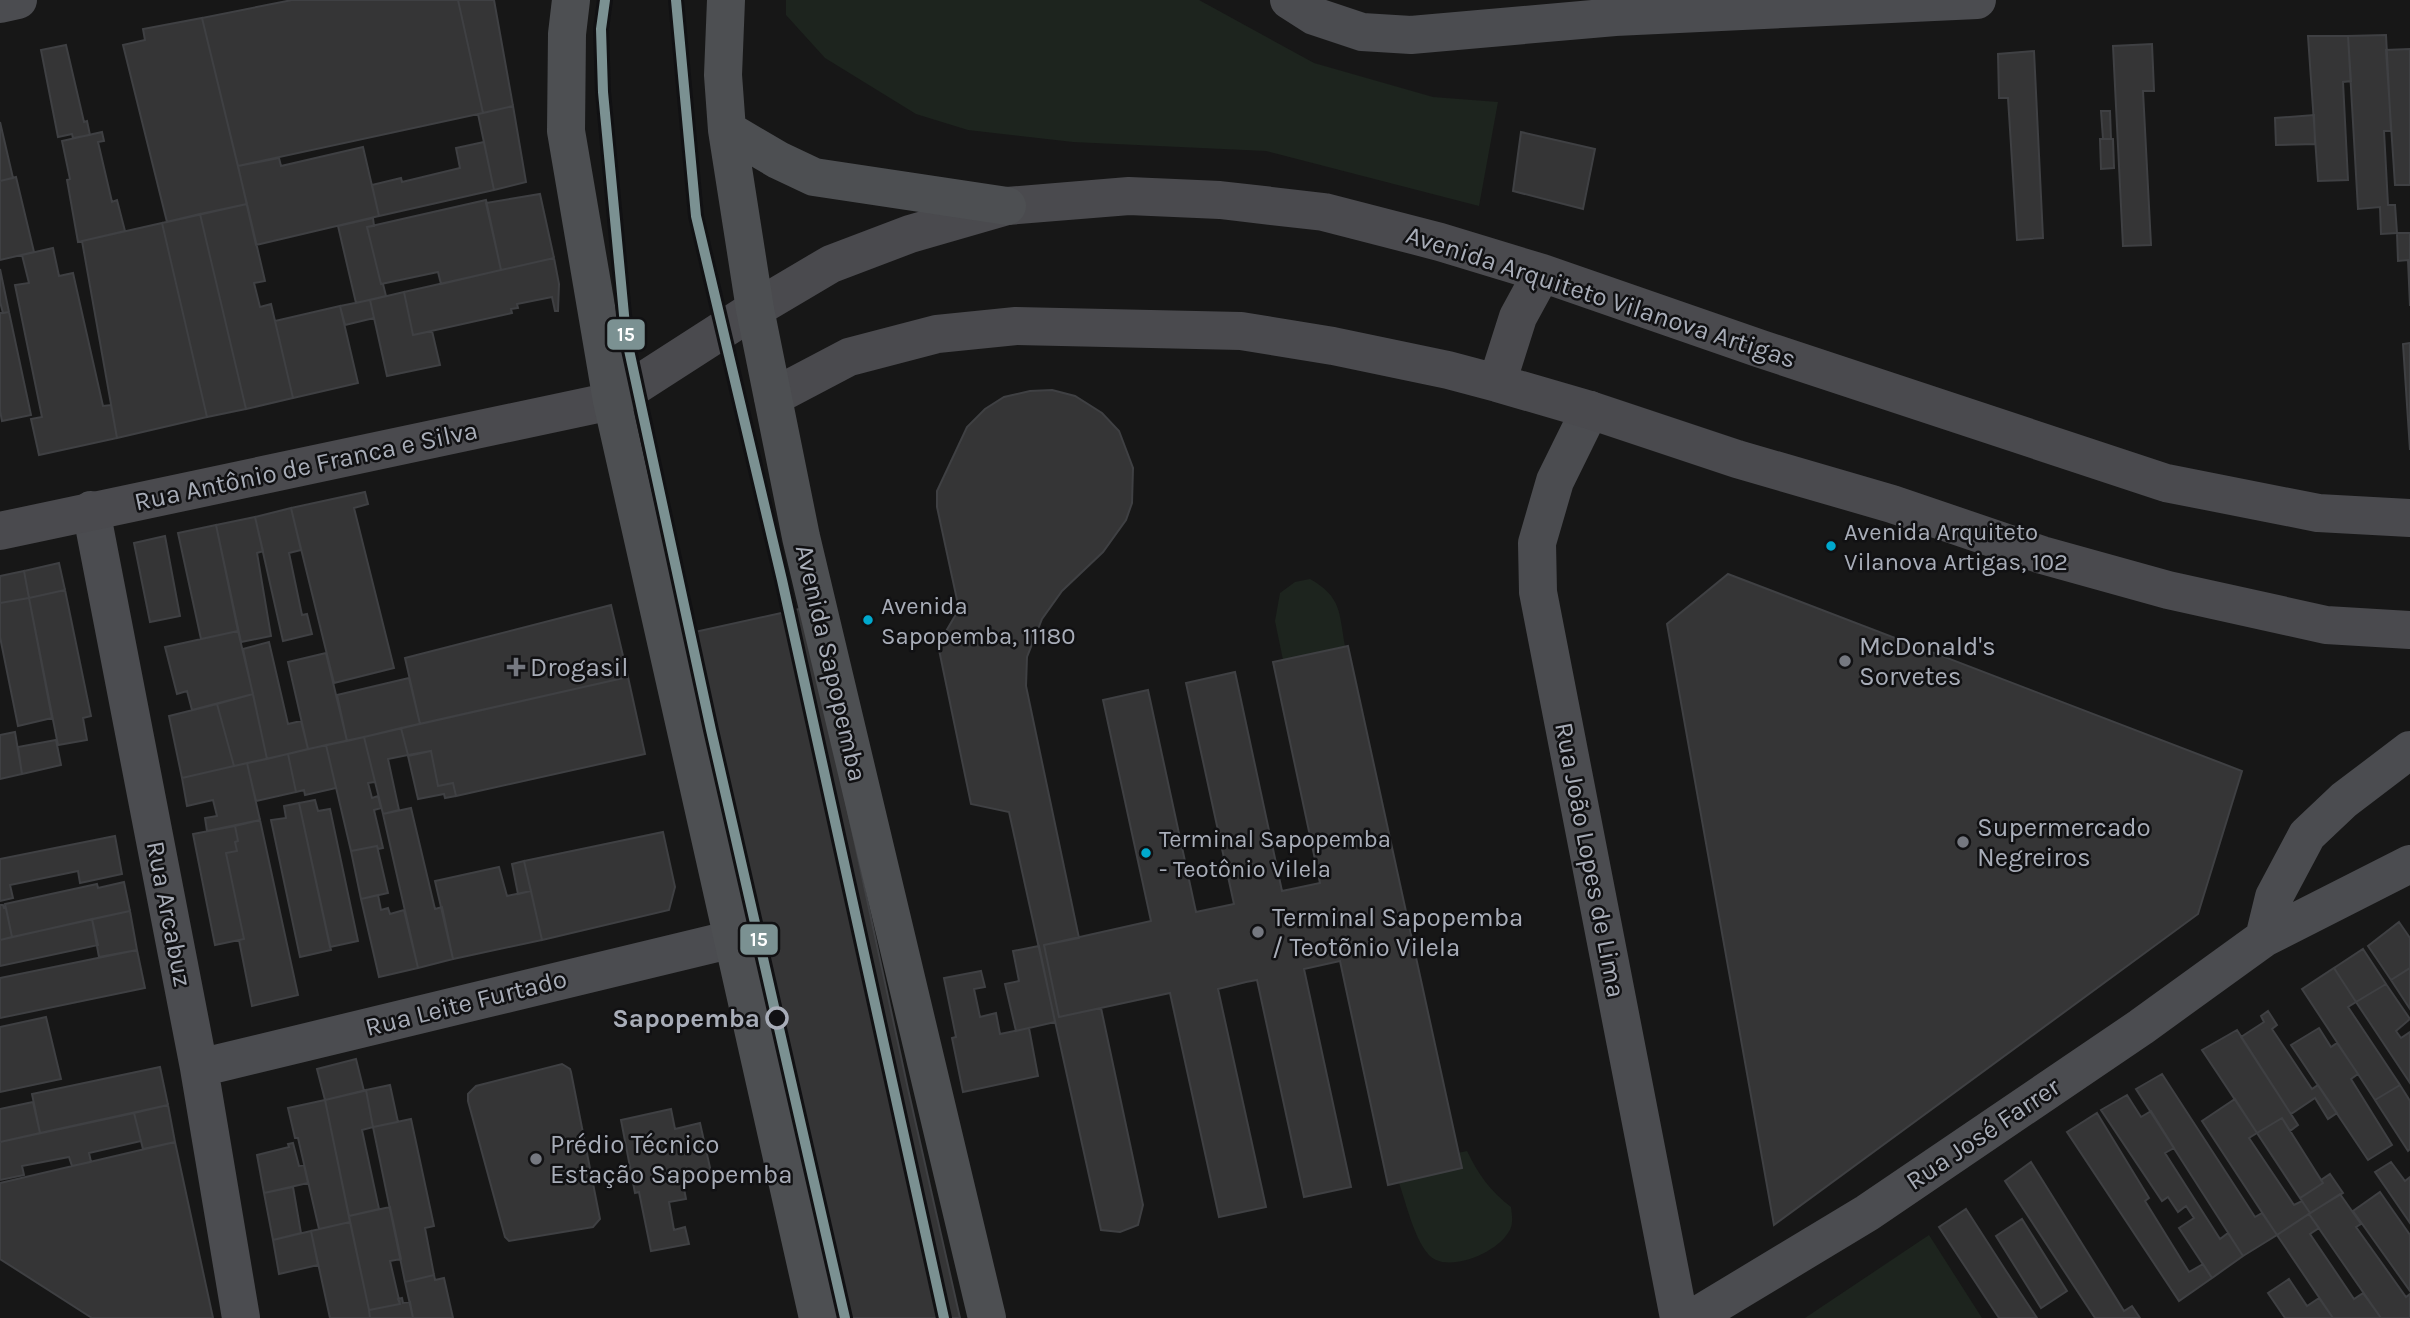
<svg xmlns="http://www.w3.org/2000/svg" width="2410" height="1318" font-family="Karla,sans-serif">
<rect width="100%" height="100%" fill="#171717"/>
<path fill="#1d241e" d="M786 0H1199L1314 63 1433 97 1498 102 1479 206 1266 151 1073 142 968 130 916 114 825 58 786 15Z
M1310 579C1342 597 1339 613 1345 646L1283 660 1275 621 1280 593 1295 582Z
M1467 1151C1478 1174 1490 1191 1511 1207 1512 1216 1514 1225 1508 1233 1496 1252 1457 1269 1436 1260 1417 1252 1406 1202 1399 1183L1461 1168 1458 1153Z
M1929 1235 1982 1318H1805Z"/>
<path fill="#353536" stroke="#3f4043" stroke-width="2" d="M292 0H458L483 113 238 166 202 18Z
M458 0H494L513 106 483 113Z
M202 18 247 204 167 222 123 45 145 40 143 29Z
M2386 35 2391 131H2384L2388 205H2395L2397 233 2381 234 2380 207 2358 209 2348 36Z
M2308 36H2348L2351 81 2343 82 2348 180 2318 181Z
M2152 44 2154 91H2143L2151 245 2123 246 2113 46Z
M66 45 84 122 87 121 90 135 73 138 72 134 58 137 41 50Z
M2410 49V185H2395L2386 50Z
M2034 51 2043 238 2017 240 2008 98H1999L1998 54Z
M513 106 526 182 494 190 478 114Z
M2101 111H2110L2111 139H2103Z
M2314 115 2315 144 2276 145 2275 118Z
M0 122 13 178 0 181Z
M102 132 104 141 98 142 112 202 117 200 125 231 78 242 67 180 70 179 62 141Z
M1521 132 1595 149 1583 209 1513 191Z
M2100 139H2113L2114 168 2101 169Z
M484 142 494 190 379 216 372 185 401 178 402 182 460 168 456 148Z
M363 147 379 216 256 245 238 166 279 158 281 166Z
M16 177 34 252 0 260V181Z
M540 194 554 258 501 270 486 203Z
M486 200 501 270 441 284 438 272 381 284 367 227Z
M247 204 265 281 254 283 260 307 271 304 293 398 246 409 200 214Z
M200 214 246 409 207 417 162 223Z
M373 218 374 226 367 227 381 284H383L386 296 356 303 338 226Z
M162 223 207 417 117 438 82 241Z
M2397 233H2410V306L2408 260 2398 261Z
M53 248 59 276 73 273 103 406 111 405 117 438 39 455 31 419 42 417 15 285 29 283 22 255Z
M554 258 559 284 558 311H555L552 297 517 304 518 308 511 309 512 313 413 335 404 292Z
M0 269 9 312 3 313 0 302Z
M404 292 413 335 432 331 440 365 387 376 370 300Z
M370 300 374 318 345 325 340 306Z
M340 306 358 383 293 398 275 321Z
M9 312 31 415 2 421 0 411V313Z
M2410 343V450L2403 344Z
M1052 390 1075 396 1102 413 1119 431 1133 468 1132 503 1126 520 1103 552 1062 591 1042 619 1027 657 1026 686 1079 938 1044 945 1059 1017 1101 1008 1143 1205 1138 1225 1120 1232 1101 1230 1009 812 971 804 938 645 959 609 937 507V491L967 427 985 409 1004 397 1030 391Z
M365 492 368 504 354 508 394 668 334 683 291 508Z
M291 508 301 550 289 553 302 615 307 614 312 634 283 641 255 517Z
M255 517 263 551 257 553 271 636 241 642 216 525Z
M216 525 238 631 201 639 178 533Z
M165 536 180 616 150 622 134 543Z
M59 563 65 590 29 598 24 571Z
M24 571 29 598 0 603V576Z
M1728 574 2242 771 2198 914 1774 1225 1667 624Z
M65 590 91 716 83 718 87 740 58 745 29 598Z
M29 598 52 718 18 726 0 637V603Z
M611 605 628 677 420 724 405 658Z
M804 608 908 1089 960 1318H821L672 637Z
M238 631 253 694 192 710 187 691 177 694 165 647Z
M269 642 288 724 301 721 308 749 267 759 243 649Z
M1348 646 1462 1168 1388 1185 1340 961 1304 969 1351 1187 1304 1197 1257 980 1246 982 1218 989 1266 1207 1219 1217 1170 993 1059 1017 1044 945 1151 921 1103 700 1148 690 1196 912 1234 904 1186 683 1235 672 1282 891 1320 883 1273 662Z
M326 653 347 741 308 749 288 662Z
M628 677 645 754 456 796 453 783 438 786 431 751 408 755 401 728Z
M409 678 420 724 347 741 337 695Z
M253 694 267 759 234 766 217 704Z
M217 704 234 766 182 778 169 716Z
M401 728 408 755 388 759 399 810 383 814 364 737Z
M15 732 22 774 0 779V735Z
M364 737 375 782 368 783 372 798 378 796 381 808 374 810 383 848 378 849 377 846 351 851 326 745Z
M56 740 61 765 22 774 18 747Z
M326 745 336 788 305 795 304 790 296 792 288 754Z
M431 751 438 786 453 783 456 796 445 798 444 794 418 799 408 756Z
M288 754 296 792 256 801 247 763Z
M247 763 260 820 207 831 205 818 217 816 213 800 187 806 182 778Z
M315 800 318 811 330 809 358 941 330 947 299 803Z
M299 803 331 950 300 957 271 820 286 818 284 806Z
M411 808 435 909 442 907 453 959 418 968 383 814Z
M260 820 298 995 252 1006 239 940 244 939 226 853 237 851 235 842 238 841 235 826Z
M235 826 238 841 235 842 237 851 226 853 244 939 215 945 193 834Z
M663 832 675 887 669 910 542 940 524 861Z
M115 836 122 874 80 883 78 871 10 885 13 898 0 901V859Z
M377 846 388 893 361 899 351 851Z
M524 861 531 891 518 894 512 864Z
M499 867 507 896 531 891 542 940 453 959 435 881Z
M124 882 130 911 12 937 5 904 97 884 98 888Z
M378 895 381 910 388 908 390 914 404 910 418 968 379 977 361 899Z
M0 905H3L4 908H6L12 937 0 940Z
M130 911 137 950 99 957 92 919Z
M92 919 98 945 0 966V940Z
M2399 922 2410 938V968L2391 980 2368 946Z
M1039 946 1055 1022 1016 1031 1005 984 1019 981 1013 951Z
M2363 949 2386 984 2356 1002 2334 968Z
M137 950 145 988 0 1018V978Z
M2334 968 2356 1002 2348 1007 2400 1085 2375 1100 2302 989Z
M2410 968V1009L2391 980Z
M981 971 985 987 974 989 980 1017 996 1013 1000 1034 1029 1028 1038 1076 963 1092 952 1038 956 1037 944 978Z
M2386 984 2410 1019 2396 1031 2401 1038 2410 1032V1083L2356 1002Z
M2268 1011 2277 1025 2272 1029 2312 1089 2318 1085 2337 1113 2328 1119 2315 1098 2291 1114 2241 1037 2264 1022 2261 1016Z
M46 1017 61 1079 0 1092V1027Z
M2319 1028 2331 1047 2337 1043 2358 1074 2351 1079 2392 1145 2368 1160 2291 1045Z
M2237 1030 2298 1125 2290 1131 2282 1118 2257 1133 2202 1050Z
M356 1059 364 1091 325 1100 317 1069Z
M562 1064 570 1069 571 1072 600 1219 593 1227 509 1241 505 1237 468 1101V1094L476 1086Z
M160 1067 168 1105 40 1133 32 1094Z
M2162 1074 2255 1217 2262 1213 2277 1235 2243 1256 2136 1089Z
M390 1085 398 1122 373 1127 366 1090Z
M2400 1085 2410 1101V1149L2408 1151 2375 1100Z
M366 1090 373 1127 362 1130 379 1209 349 1216 325 1100Z
M2127 1095 2141 1117 2151 1111 2174 1148 2165 1153 2220 1239 2228 1233 2243 1256 2212 1278 2179 1228 2194 1218 2186 1206 2178 1212 2168 1197 2162 1201 2101 1110Z
M2235 1099 2257 1133 2249 1138 2294 1205 2302 1201 2310 1213 2277 1235 2202 1121Z
M325 1100 350 1222 319 1229 298 1138H295L288 1108Z
M33 1102 40 1133 0 1142V1109Z
M168 1105 175 1142 143 1149 134 1113Z
M671 1109 675 1129 700 1123 711 1172 682 1178 686 1199 669 1202 674 1230 685 1227 689 1244 651 1251 639 1192 635 1193 621 1120Z
M134 1113 141 1141 89 1153 91 1162 72 1166 69 1157 22 1166 24 1175 0 1180V1142Z
M2097 1113 2149 1198 2145 1201 2189 1272 2203 1264 2212 1278 2179 1301 2067 1132Z
M2282 1118 2323 1183 2300 1198 2257 1133Z
M411 1119 434 1226 425 1228 434 1275 405 1282 373 1127Z
M175 1142 213 1318H92L0 1259V1183Z
M293 1143 299 1166 304 1165 308 1183 264 1193 257 1155 289 1147 288 1144Z
M2031 1162 2124 1311 2132 1306 2140 1318H2095L2005 1181Z
M2391 1162 2405 1181 2410 1177V1223L2375 1172Z
M2330 1174 2343 1193 2310 1213 2300 1198 2323 1183 2321 1180Z
M293 1187 301 1233 273 1240 264 1193Z
M2380 1192 2410 1235V1291L2353 1211Z
M2340 1194 2361 1224 2356 1227 2406 1297 2410 1294V1318H2381L2309 1214Z
M390 1207 401 1259 390 1261 400 1304 369 1310 349 1216Z
M1966 1209 2006 1271 2037 1318H1999L1939 1227Z
M2309 1214 2319 1228 2310 1234 2354 1299 2363 1293 2381 1318H2333L2277 1235Z
M2022 1219 2067 1291 2041 1308 1996 1236Z
M350 1222 369 1310 370 1318H330L311 1231Z
M311 1231 318 1265 279 1274 273 1240Z
M434 1275 435 1280 444 1278 453 1318H413L405 1282Z
M2289 1279 2307 1306 2319 1298 2333 1318H2285L2268 1293Z
M402 1298 403 1303 410 1302 413 1318H370L369 1310 400 1304 398 1299Z"/>
<g fill="none" stroke-linecap="round" stroke-linejoin="round">
<path stroke="#4b4c50" stroke-width="38" d="M1289 0 1314 16 1362 32 1411 35 1615 17 1977 0
M1590 410 1555 481 1537 543 1538 592 1679 1318
M91 510 199 1068 241 1318
M2264 938 2274 897 2307 835 2344 800 2410 750
M199 1068 733 939
M1693 1318 1867 1213 2141 1027 2264 938 2410 864"/>
<path stroke="#4b4c50" stroke-width="38" d="M0 4 18 0"/>
<path stroke="#4a4a4e" stroke-width="38" d="M1497 383 1518 317 1542 273
M773 397 849 357 937 334 1016 326 1241 331 1333 346 1448 370 1497 383 1590 410 1737 459 1892 504 2042 555 2168 590 2326 625 2410 630
M0 531 612 401 755 309 831 264 910 234 1007 206 1129 196 1220 200 1324 212 1440 242 1542 273 1761 349 2166 483 2318 513 2410 518"/>
<path stroke="#4d4f52" stroke-width="38" d="M571 0 567 34 566 131 612 401 818 1318
M726 0 723 75 727 130 755 309 801 537 987 1318
M727 130 778 160 814 177 1007 206"/>
<defs>
<path id="metro-1" d="M605 0 601 29 603 92 626 336 711 730 845 1318
M676 0 696 216 782 580 944 1318"/>
</defs>
<use href="#metro-1" stroke="#111113" stroke-width="16"/>
<use href="#metro-1" stroke="#7b9192" stroke-width="10"/>
</g>
<g fill="#00a9ce" stroke="#111113" stroke-width="2.5">
<circle cx="1831" cy="546" r="6"/>
<circle cx="868" cy="620" r="6"/>
<circle cx="1146" cy="853" r="6"/>
</g>
<g fill="#757880" stroke="#111113" stroke-width="2.5">
<circle cx="1845" cy="661" r="7"/>
<path d="M512.5 656.5h7v7h7v7h-7v7h-7v-7h-7v-7h7z"/>
<circle cx="1963" cy="842" r="7"/>
<circle cx="1258" cy="932" r="7"/>
<circle cx="536" cy="1159" r="7"/>
</g>
<circle fill="#111113" stroke="#a8adb8" stroke-width="3.5" cx="777" cy="1018" r="10"/>
<g text-anchor="middle" dominant-baseline="central" stroke-width="5" stroke-linejoin="round" paint-order="stroke">
<g font-size="24" fill="#a8adb8" stroke="#111113" text-anchor="start">
<text x="1844" y="532">Avenida Arquiteto<tspan x="1844" dy="30">Vilanova Artigas, 102</tspan></text>
<text x="881" y="606">Avenida<tspan x="881" dy="30">Sapopemba, 11180</tspan></text>
<text x="1159" y="839">Terminal Sapopemba<tspan x="1159" dy="30">- Teotônio Vilela</tspan></text>
</g>
<g font-size="26" fill="#a8adb8" stroke="#111113">
<text transform="translate(1601 297) rotate(18)">Avenida Arquiteto Vilanova Artigas</text>
<text transform="translate(306 466) rotate(-12)">Rua Antônio de Franca e Silva</text>
<text transform="translate(831 663) rotate(77)">Avenida Sapopemba</text>
<text transform="translate(1590 860) rotate(79)">Rua João Lopes de Lima</text>
<text transform="translate(169 914) rotate(79)">Rua Arcabuz</text>
<text transform="translate(466 1003) rotate(-14)">Rua Leite Furtado</text>
<text transform="translate(1983 1134) rotate(-34)">Rua José Farrer</text>
</g>
<g font-size="26" fill="#a8adb8" stroke="#111113" text-anchor="start">
<text x="1859" y="646">McDonald's<tspan x="1859" dy="30">Sorvetes</tspan></text>
<text x="530" y="667">Drogasil</text>
<text x="1977" y="827">Supermercado<tspan x="1977" dy="30">Negreiros</tspan></text>
<text x="1272" y="917">Terminal Sapopemba<tspan x="1272" dy="30">/ Teotõnio Vilela</tspan></text>
<text x="550" y="1144">Prédio Técnico<tspan x="550" dy="30">Estação Sapopemba</tspan></text>
</g>
<g font-size="26" font-weight="bold" fill="#a8adb8" stroke="#111113" text-anchor="end">
<text x="760" y="1018">Sapopemba</text>
</g>
</g>
<g stroke="#111113" stroke-width="2.5">
<rect x="606" y="318" width="40" height="33" rx="7" fill="#7b9192"/>
<rect x="739" y="923" width="40" height="33" rx="7" fill="#7b9192"/>
</g>
<g font-size="19" text-anchor="middle" font-weight="bold" fill="#fff">
<text x="626" y="341">15</text>
<text x="759" y="946">15</text>
</g>
</svg>
